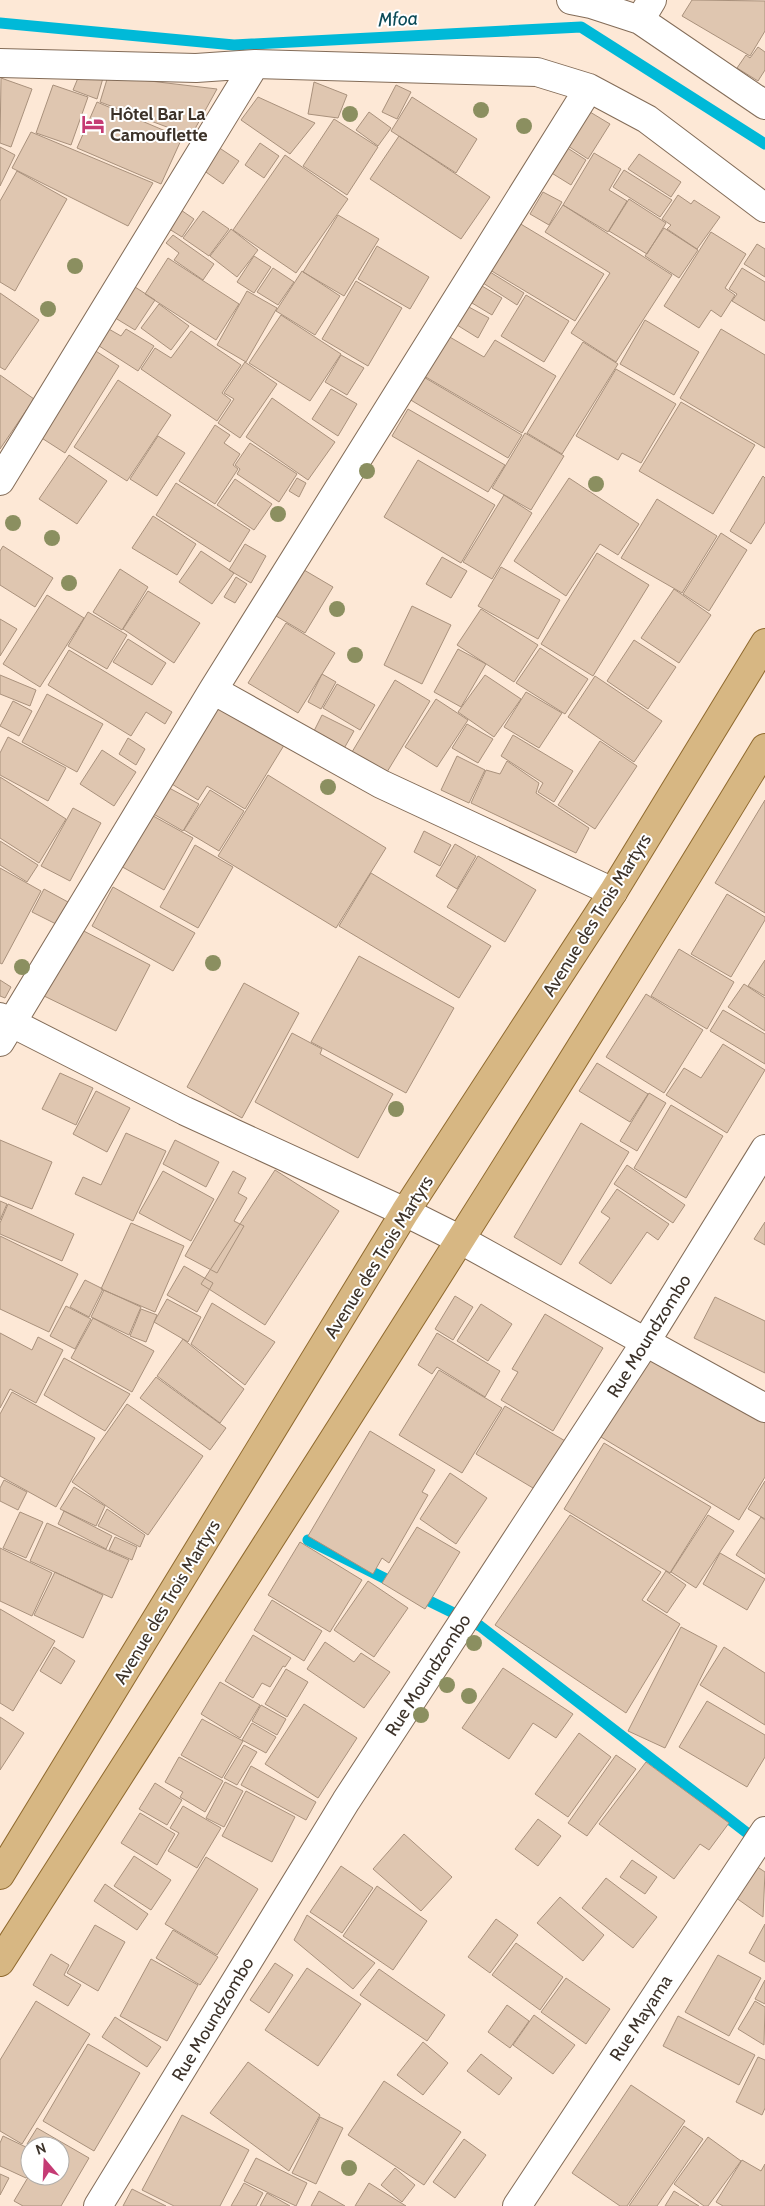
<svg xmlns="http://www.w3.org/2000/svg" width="765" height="2206" font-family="Cabin,sans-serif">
<rect width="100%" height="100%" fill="#fde8d6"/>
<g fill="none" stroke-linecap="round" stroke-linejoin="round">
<path stroke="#00b9d8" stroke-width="11" d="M0 23 234 45 581 27 765 144
M308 1540 398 1585
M417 1595 480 1626 760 1843"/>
</g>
<path fill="#dfc6b0" stroke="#a9917c" d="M692 0 765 1V31L750 56 682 16Z
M758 47 765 52V70L758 81 737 68 746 55 750 58Z
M108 76 217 89 191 136 100 102Z
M1 78 32 89 11 147 0 143Z
M78 78H103L97 99 73 90Z
M314 82 347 95 338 118 308 114Z
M53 85 88 97 71 145 36 133Z
M396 85 411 92 397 119 382 112Z
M258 97 315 123 290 154 241 120Z
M412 97 477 139 456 173 391 131Z
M97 102 182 138 161 184 77 148Z
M369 112 391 128 378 146 356 130Z
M590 112 610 124 588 159 568 146Z
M334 119 378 147 347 195 303 166Z
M31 132 153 183 128 226 12 168Z
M399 136 490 197 461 239 370 179Z
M260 143 279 156 264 178 245 165Z
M0 147 15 155 0 186Z
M218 147 239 161 223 184 203 170Z
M566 147 586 160 571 185 550 172Z
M594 153 621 169 609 190 627 201 608 232 563 205Z
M639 154 681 182 671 197 628 169Z
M285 155 348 199 296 273 233 230Z
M624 170 672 200 660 217 613 187Z
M17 171 67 199 15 291 0 282V201Z
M543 192 562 202 549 225 530 214Z
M678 195 691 204 694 200 720 217 697 249 667 229 671 225 662 219Z
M629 199 666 223 647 254 609 231Z
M563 205 672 275 616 362 571 333 610 273 545 232Z
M178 208 194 219 182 237 166 227Z
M203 211 229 229 209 256 183 238Z
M338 215 379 239 344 296 303 272Z
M519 223 604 274 575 321 490 270Z
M664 228 698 250 679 278 645 256Z
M231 229 258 250 237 277 210 256Z
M711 232 746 254 725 288 735 295 721 317 711 310 699 328 664 306Z
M173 235 214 264 203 280 174 260 179 253 166 243Z
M757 244 765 249V277L744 264Z
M377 246 429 277 410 309 358 279Z
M254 256 271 267 254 293 237 282Z
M168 258 239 304 216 340 145 294Z
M273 268 294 282 278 305 257 292Z
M742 268 765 282V321L732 301 737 294 729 289Z
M302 271 340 296 315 335 276 311Z
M490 272 524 293 517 305 483 283Z
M356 281 402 308 368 366 322 339Z
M132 285 155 300 135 330 112 316Z
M482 286 502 298 492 315 472 303Z
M247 291 277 308 246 362 217 345Z
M0 293 39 320 5 370 0 367Z
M526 295 569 321 544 362 501 336Z
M159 304 189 326 171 350 141 328Z
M467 306 489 318 478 338 457 325Z
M281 315 341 354 310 401 249 363Z
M645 320 699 352 674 395 620 364Z
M107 328 121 336 126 329 154 346 138 371 96 344Z
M721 329 765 355V448L680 398Z
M191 331 241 365 222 393 231 400 217 421 141 369 155 348 171 358Z
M448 336 484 357 495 340 556 376 522 433 424 376Z
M583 342 618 364 562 454 527 433Z
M91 348 119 366 65 453 37 435Z
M341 355 364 368 347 395 325 382Z
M245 362 277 384 240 438 218 423 234 399 224 393Z
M616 369 676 404 641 463 622 453 618 460 576 436Z
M0 375 34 399 0 449Z
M422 376 522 435 508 458 409 399Z
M118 380 171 415 127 481 74 447Z
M331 389 357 404 338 436 312 419Z
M272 398 335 442 308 480 246 437Z
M681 402 755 445 713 514 639 471Z
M408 409 505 465 488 492 392 436Z
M215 425 230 435 224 443 240 454 233 465 238 469 215 504 179 481Z
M525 433 564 456 531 510 492 488Z
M158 436 185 453 157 496 130 479Z
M250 443 297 474 279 502 237 474 240 469 235 465Z
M69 455 107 481 77 524 39 499Z
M418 460 495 505 461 563 384 517Z
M763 476 765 478V522L751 544 730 531Z
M297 478 306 483 299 497 289 491Z
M569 478 639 524 618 555 600 544 566 596 514 561Z
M235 479 272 504 254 530 217 505Z
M176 483 250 530 230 562 156 515Z
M504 495 532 513 492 579 463 562Z
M657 499 717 536 682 593 621 558Z
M153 516 196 544 177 575 132 548Z
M721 533 747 550 709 611 683 594Z
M245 544 266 556 251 583 229 570Z
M3 546 53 578 35 607 0 585V551Z
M201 551 234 573 212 604 179 582Z
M597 553 649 585 593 676 541 644Z
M442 557 467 571 451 598 426 584Z
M299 567 333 587 305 633 271 613Z
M501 567 560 600 538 639 478 606Z
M120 569 148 587 122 630 93 612Z
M236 577 247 584 235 603 224 597Z
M674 589 711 615 679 663 641 638Z
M148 591 200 623 174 663 123 629Z
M47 595 84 618 40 687 3 664Z
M412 606 451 625 422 684 384 665Z
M481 609 538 645 514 682 457 645Z
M88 612 127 635 107 669 68 646Z
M0 619 17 629 0 656Z
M286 623 335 653 298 713 248 683Z
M128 639 166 663 152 685 113 662Z
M634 640 676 667 648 709 607 681Z
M540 648 588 679 565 714 516 683Z
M458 649 486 664 461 707 434 692Z
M69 650 172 712 165 724 146 712 131 736 48 685Z
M322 674 336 682 321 709 308 702Z
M0 675 36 690 30 706 0 694Z
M485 675 521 699 494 737 458 712Z
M595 676 662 721 634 762 568 717Z
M395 680 430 701 387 772 352 752Z
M337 684 375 705 360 730 323 708Z
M526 692 562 713 539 748 504 727Z
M47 694 103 724 77 772 22 742Z
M212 698 286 742 245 809 207 786 198 800 162 778Z
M436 699 468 720 437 767 405 747Z
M13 701 32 711 19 736 0 726Z
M322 715 354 731 342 752 311 737Z
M467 724 493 739 478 763 452 748Z
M513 735 573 771 554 802 538 792 543 783 501 756Z
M8 737 66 768 48 801 0 775V753Z
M128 738 145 749 136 765 119 754Z
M600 741 637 766 595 829 558 805Z
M102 750 136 772 114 806 80 784Z
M457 756 485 770 469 803 441 790Z
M507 761 539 783 536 793 589 828 576 853 471 803 486 770 500 774Z
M268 775 386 848 336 928 218 856Z
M0 777 66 819 39 863 0 838Z
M158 782 199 804 183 831 143 808Z
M210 790 244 811 219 851 184 830Z
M765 800V913L715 883Z
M73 808 101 823 70 881 41 866Z
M146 812 193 838 164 890 117 864Z
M424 831 451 845 440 866 414 852Z
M0 841 38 865 27 882 0 865Z
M455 844 476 856 457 889 436 876Z
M195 845 233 867 198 928 160 907Z
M478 856 536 890 505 942 447 907Z
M0 868 41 891 2 964 0 963Z
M371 873 491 946 459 998 339 926Z
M113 887 195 933 173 971 92 926Z
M44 889 68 902 56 924 32 912Z
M727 894 765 917V920L731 977 691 954Z
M74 926 150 965 116 1031 40 994Z
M679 949 734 982 707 1029 651 996Z
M359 956 454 1008 406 1093 311 1042Z
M765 960V996L748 986Z
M0 980 11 987 5 998 0 996Z
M244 983 299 1013 242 1118 187 1087Z
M744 984 765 998V1031L728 1007Z
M646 994 703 1030 664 1093 606 1057Z
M723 1010 765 1034V1064L710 1031Z
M292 1033 322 1049 320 1054 393 1094 358 1158 255 1102Z
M723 1044 765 1070 727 1133 666 1095 684 1068 701 1078Z
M597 1063 648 1094 630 1122 579 1091Z
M60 1073 93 1088 76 1125 42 1109Z
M96 1091 130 1108 107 1152 73 1134Z
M649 1093 666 1103 637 1151 620 1141Z
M671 1105 723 1136 686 1198 634 1168Z
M581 1123 629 1152 561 1265 514 1237Z
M126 1133 166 1151 133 1221 75 1194 83 1177 101 1185Z
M0 1140 52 1162 32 1209 0 1196Z
M175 1140 219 1162 206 1187 163 1164Z
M627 1165 685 1205 673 1223 614 1184Z
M275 1170 339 1211 265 1325 201 1284Z
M163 1171 214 1199 191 1241 139 1213Z
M233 1171 246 1178 238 1193 247 1198 234 1221 244 1226 217 1273 185 1256Z
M617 1189 669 1224 658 1240 647 1232 611 1284 579 1263 610 1218 601 1212Z
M0 1201 7 1204 0 1220Z
M8 1204 74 1234 62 1261 0 1234V1223Z
M765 1222V1245L754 1239Z
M131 1223 184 1246 155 1312 101 1289Z
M0 1236 78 1274 49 1332 0 1309Z
M184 1266 213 1283 197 1312 167 1295Z
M85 1280 103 1289 89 1317 70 1307Z
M104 1290 141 1307 129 1335 91 1317Z
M455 1296 473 1307 453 1340 435 1329Z
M715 1297 765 1321V1373L694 1338Z
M167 1299 201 1317 188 1342 154 1322Z
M212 1303 275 1342 245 1385 191 1344Z
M481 1304 512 1324 488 1361 457 1341Z
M66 1306 91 1319 75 1349 50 1336Z
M141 1309 157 1315 146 1342 130 1336Z
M545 1314 603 1348 553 1431 501 1400 518 1372 512 1369Z
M93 1318 154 1351 132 1392 71 1358Z
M0 1333 32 1350 38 1337 63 1350 36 1403 10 1389 0 1408Z
M437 1333 500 1371 485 1397 437 1367 432 1374 418 1365Z
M183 1339 244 1389 220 1423 157 1376Z
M652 1353 765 1421V1477L739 1520 601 1437Z
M64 1358 130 1394 105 1431 44 1395Z
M439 1370 502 1408 462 1473 399 1435Z
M156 1377 226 1428 210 1450 140 1398Z
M12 1392 95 1438 56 1507 0 1476V1414Z
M127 1404 203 1456 148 1535 72 1482Z
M505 1406 567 1442 538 1491 476 1454Z
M370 1431 435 1470 422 1492 428 1495 389 1563 382 1558 373 1574 308 1536Z
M604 1443 711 1507 670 1573 564 1509Z
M450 1473 487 1498 456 1544 420 1519Z
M4 1480 27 1492 18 1510 0 1501V1488Z
M765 1481V1519L748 1509Z
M74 1487 105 1506 96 1526 60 1509Z
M107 1509 145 1535 140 1547 98 1526Z
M64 1511 112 1536 106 1549 58 1524Z
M20 1512 43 1522 26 1558 3 1548Z
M570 1515 661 1572 642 1600 680 1624 626 1713 495 1625Z
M708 1515 734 1531 696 1588 671 1572Z
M761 1517 765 1520V1574L736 1555Z
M47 1523 129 1560 112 1598 30 1561Z
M417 1527 460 1552 425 1609 382 1583Z
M115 1537 137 1547 132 1560 109 1550Z
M300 1542 362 1580 330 1632 268 1595Z
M0 1548 52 1573 32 1616 0 1601Z
M720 1553 765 1579 747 1610 703 1584Z
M666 1571 686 1585 667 1613 647 1600Z
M55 1572 103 1595 83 1638 34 1615Z
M368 1581 408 1608 374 1657 334 1630Z
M272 1600 322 1631 304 1661 254 1630Z
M0 1609 55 1641 13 1711 0 1703Z
M681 1627 717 1646 665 1748 628 1731Z
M253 1635 291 1658 285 1667 283 1666 270 1687 262 1683 253 1698 225 1681Z
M325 1642 354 1662 361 1653 390 1672 364 1708 307 1669Z
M54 1647 75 1661 61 1684 40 1671Z
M724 1647 765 1673V1725L700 1685Z
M503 1668 573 1714 556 1738 533 1723 509 1759 462 1728Z
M286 1669 308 1682 287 1717 265 1704Z
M220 1682 260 1705 240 1738 201 1714Z
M707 1701 765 1735V1757L747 1787 679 1747Z
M304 1704 357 1738 318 1798 265 1764Z
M261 1705 286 1719 277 1735 252 1721Z
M0 1717 24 1733 0 1770Z
M202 1719 243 1741 222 1778 181 1755Z
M252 1723 276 1737 266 1753 242 1740Z
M579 1733 611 1757 568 1817 535 1794Z
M244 1745 257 1752 237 1785 224 1778Z
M616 1755 636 1769 587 1836 568 1823Z
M179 1757 223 1781 205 1812 180 1797 183 1792 165 1782Z
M646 1762 729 1823 709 1850 700 1844 674 1879 599 1824Z
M251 1766 316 1802 306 1820 241 1785Z
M225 1782 243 1791 224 1827 206 1818Z
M155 1783 182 1800 167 1825 139 1809Z
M246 1791 295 1817 272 1862 222 1836Z
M183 1806 221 1828 197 1868 168 1851 179 1833 170 1828Z
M140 1813 175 1834 157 1865 121 1843Z
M538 1819 561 1836 538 1866 515 1849Z
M404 1834 452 1877 421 1911 373 1869Z
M134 1856 171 1880 151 1910 114 1886Z
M206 1857 258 1889 217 1955 165 1924Z
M632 1860 657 1877 645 1894 620 1877Z
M753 1864 765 1872 763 1917 732 1895Z
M341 1866 373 1888 342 1933 310 1912Z
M606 1878 657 1917 633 1948 582 1908Z
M105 1884 148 1914 137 1930 94 1901Z
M377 1886 427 1921 393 1970 343 1936Z
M560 1897 604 1935 583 1961 537 1923Z
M307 1915 375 1963 353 1989 294 1940Z
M496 1919 518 1935 490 1973 468 1957Z
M765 1924V1962L749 1953Z
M95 1925 125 1942 98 1991 67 1973Z
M173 1930 218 1957 200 1985 156 1958Z
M516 1943 563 1977 540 2010 492 1975Z
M51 1954 69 1965 64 1975 81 1985 68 2006 33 1985Z
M718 1955 761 1978 729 2036 685 2012Z
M151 1959 198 1985 167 2041 120 2016Z
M275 1963 293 1975 269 2013 250 2000Z
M307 1968 361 2004 318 2066 265 2030Z
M379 1969 445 2015 427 2041 360 1995Z
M566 1978 610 2009 586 2044 541 2012Z
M765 1980V2004L755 1999Z
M36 2001 90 2034 22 2144 0 2131V2060Z
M755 2001 765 2007 764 2045 738 2029Z
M507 2005 529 2021 510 2048 488 2032Z
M534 2015 575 2045 553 2074 513 2045Z
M678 2016 755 2055 739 2085 663 2046Z
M115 2017 161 2047 147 2067 102 2037Z
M423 2042 448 2063 423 2095 397 2075Z
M88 2044 140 2073 94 2151 43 2121Z
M481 2054 512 2078 499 2095 467 2071Z
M758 2057 765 2060V2108L762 2115 736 2102Z
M248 2062 320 2115 289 2171 210 2113Z
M384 2081 461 2132 424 2185 348 2135Z
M631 2085 685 2121 627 2206H620L572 2173Z
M182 2115 249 2150 220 2206H174L142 2190Z
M320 2117 343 2128 316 2184 292 2173Z
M684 2126 703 2139 657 2206H629Z
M37 2128 89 2158 61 2206H23L14 2201 30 2174V2176H60V2146H31L27 2144Z
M3 2136 30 2149V2171L26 2178 0 2166V2143Z
M708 2137 741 2161 708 2206H704L674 2184Z
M464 2139 486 2155 455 2198 433 2182Z
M256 2158 307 2183 296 2206 244 2181Z
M742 2160 761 2171 765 2164V2206H723L716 2202Z
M395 2168 415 2185 402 2202 381 2185Z
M0 2174 9 2178 0 2195Z
M244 2183 263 2193 256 2206H231Z
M369 2183 406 2206H355Z
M132 2189 166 2206H123Z
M319 2191 345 2206H311Z
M674 2191 699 2206H665Z
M267 2193 290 2206H260Z"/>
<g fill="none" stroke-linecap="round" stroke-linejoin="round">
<defs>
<path id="minor" d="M571 0 591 4 640 20 765 105
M640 20 652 0
M0 63 196 68 255 64 537 72 589 88 647 119 765 208
M0 481 255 64
M213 690 381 784 613 892
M0 1017 185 1111 405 1212 461 1240 765 1408
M0 1042 213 690 589 88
M98 2206 346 1801 645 1343 765 1149
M517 2206 765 1831"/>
<path id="major" d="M0 1875 405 1212 613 892 765 643
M0 1962C257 1559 517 1157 765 748"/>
</defs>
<use href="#minor" stroke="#836c58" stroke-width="30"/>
<use href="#major" stroke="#8f692e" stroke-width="30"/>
<use href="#minor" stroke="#fff" stroke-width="28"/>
<use href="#major" stroke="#d7b783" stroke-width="28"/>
</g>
<g fill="#8b8f60">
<circle cx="481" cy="110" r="8"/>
<circle cx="350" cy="114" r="8"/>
<circle cx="524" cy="126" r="8"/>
<circle cx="75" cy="266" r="8"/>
<circle cx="48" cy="309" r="8"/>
<circle cx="367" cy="471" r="8"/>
<circle cx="596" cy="484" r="8"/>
<circle cx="278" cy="514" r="8"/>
<circle cx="13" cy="523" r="8"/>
<circle cx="52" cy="538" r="8"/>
<circle cx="69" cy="583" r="8"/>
<circle cx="337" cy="609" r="8"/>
<circle cx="355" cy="655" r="8"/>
<circle cx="328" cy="787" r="8"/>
<circle cx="213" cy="963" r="8"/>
<circle cx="22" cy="967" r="8"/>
<circle cx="396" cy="1109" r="8"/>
<circle cx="474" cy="1643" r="8"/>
<circle cx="447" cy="1685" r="8"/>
<circle cx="469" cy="1696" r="8"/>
<circle cx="421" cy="1715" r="8"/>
<circle cx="349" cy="2168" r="8"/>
</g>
<defs>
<symbol id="hotel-bare" viewBox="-9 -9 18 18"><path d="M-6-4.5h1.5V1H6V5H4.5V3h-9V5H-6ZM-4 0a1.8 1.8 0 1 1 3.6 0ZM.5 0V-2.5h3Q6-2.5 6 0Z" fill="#c53b74" stroke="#fff" stroke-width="2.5" paint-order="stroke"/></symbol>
</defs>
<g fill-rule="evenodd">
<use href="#hotel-bare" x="77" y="108" width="32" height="32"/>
</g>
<g text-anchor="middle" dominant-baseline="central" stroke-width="4" stroke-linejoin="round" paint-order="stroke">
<g font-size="18" font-weight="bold" fill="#3c3229" stroke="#fff" text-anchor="start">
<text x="110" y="114">Hôtel Bar La<tspan x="110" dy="21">Camouflette</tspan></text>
</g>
<g font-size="18" fill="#3c3229" stroke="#fff">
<text transform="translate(597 915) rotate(-58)">Avenue des Trois Martyrs</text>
<text transform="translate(379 1257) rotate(-58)">Avenue des Trois Martyrs</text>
<text transform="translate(649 1336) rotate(-58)">Rue Moundzombo</text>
<text transform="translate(167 1602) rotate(-59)">Avenue des Trois Martyrs</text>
<text transform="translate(428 1675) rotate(-57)">Rue Moundzombo</text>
<text transform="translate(641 2018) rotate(-57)">Rue Mayama</text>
<text transform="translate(213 2019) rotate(-59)">Rue Moundzombo</text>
</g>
<g font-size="19" font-style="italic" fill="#0c4b58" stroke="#fff">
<text transform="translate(398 19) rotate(-3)">Mfoa</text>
</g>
</g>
<g transform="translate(45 2161) rotate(341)"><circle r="24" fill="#ffffff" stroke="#b1ada9"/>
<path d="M0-4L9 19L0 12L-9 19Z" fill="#c53b74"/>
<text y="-8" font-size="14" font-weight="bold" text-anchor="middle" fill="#3c3229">N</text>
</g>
</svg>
